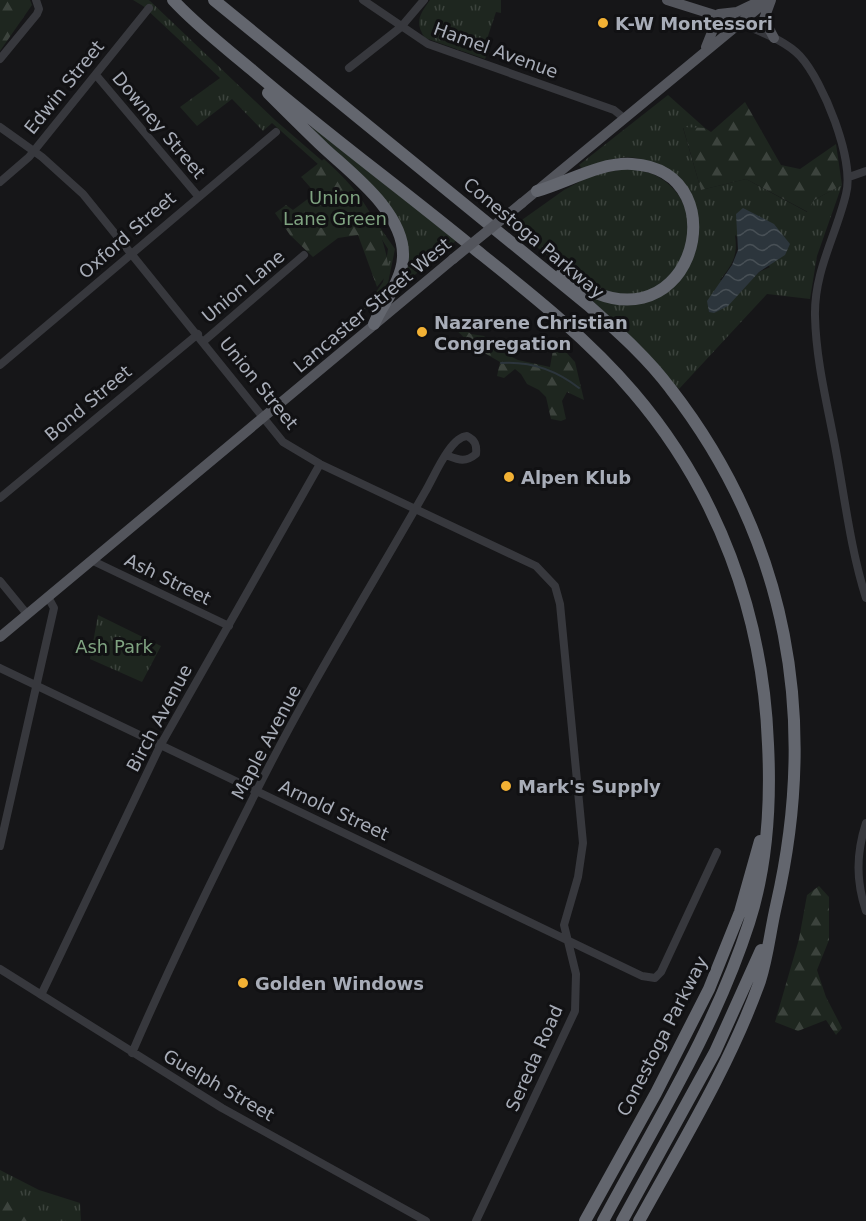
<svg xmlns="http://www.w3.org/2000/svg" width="866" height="1221" font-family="'DejaVu Sans',sans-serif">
<defs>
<pattern id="grass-tufts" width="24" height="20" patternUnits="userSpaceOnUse" patternTransform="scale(1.5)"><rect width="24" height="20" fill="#1e261f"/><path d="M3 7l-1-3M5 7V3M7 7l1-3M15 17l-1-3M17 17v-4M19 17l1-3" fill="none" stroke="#3c433d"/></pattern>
<pattern id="forest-firs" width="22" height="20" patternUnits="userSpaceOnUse" patternTransform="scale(1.5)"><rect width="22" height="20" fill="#1e261f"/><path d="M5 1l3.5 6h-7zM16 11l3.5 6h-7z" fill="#3c433d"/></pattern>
<pattern id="water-waves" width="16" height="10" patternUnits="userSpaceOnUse" patternTransform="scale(1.5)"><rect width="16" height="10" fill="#2c353c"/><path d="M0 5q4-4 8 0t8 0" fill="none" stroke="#485056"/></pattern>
</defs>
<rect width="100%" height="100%" fill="#161618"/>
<path fill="url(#grass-tufts)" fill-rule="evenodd" d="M133 0H149L275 120 327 165 367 209 395 249 388 283 359 316 383 282 388 249 365 213 316 194 303 179 319 165 272 123 263 131 232 99 197 126 180 107 220 78 143 6Z
M430 0H501V13L496 12 485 45 490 48 485 59 425 38C414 22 420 14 430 0Z
M668 95 705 128H683L701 190 746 179 807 212 814 200 842 185 817 256 810 299 767 294 679 389 592 300 596 297C606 300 617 304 627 305 639 306 656 298 665 291 722 253 703 170 636 158 618 155 599 163 583 170L579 165ZM735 235 770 267 759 272 746 285 720 280C733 264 738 255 735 235Z
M313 125 457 240 399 288 403 231 311 129Z
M630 168C640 171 652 172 660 178 721 215 673 314 610 293 573 281 543 251 512 227L564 190 592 175Z
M98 615 161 646 142 682 90 659Z
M0 1170 39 1190 80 1203 81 1221H0Z"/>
<path fill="url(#forest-firs)" d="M0 0H30L32 5 0 51Z
M745 102 781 165 800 169 836 144 842 185 814 200 808 212 746 179 701 190 683 127 705 128 711 132Z
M324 159C359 190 384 223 389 272L377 287 358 235 338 238 313 257 290 235 275 213 286 205 293 210 317 192 301 177Z
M450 324 459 325 471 334 484 336 502 352 518 360 550 367 553 350 565 351 575 362 584 400 567 392 562 401 566 419 561 421 551 419 546 397 539 390 527 384 521 374 515 369 504 378 497 376 500 362 474 347Z
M819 886 829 897V940L817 970 826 997 842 1028 836 1035 826 1020 798 1031 775 1022 799 939 807 895Z
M0 1194 15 1200 31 1221H0Z"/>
<path fill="url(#water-waves)" d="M743 208 774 224 790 244 785 255 759 272 728 306 714 313 709 312 707 301 732 265 738 250 736 214Z"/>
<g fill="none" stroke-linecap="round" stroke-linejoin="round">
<path stroke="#2c353c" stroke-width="2" d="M501 363C531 361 556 370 579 388"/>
<path stroke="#37383d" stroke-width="8" d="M363 0 428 44 614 110 624 118
M740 23C760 32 785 40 800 56 823 81 855 160 846 194 836 236 814 271 815 316 816 362 828 407 836 451 845 500 851 551 866 598
M0 59 37 14 39 9 36 0
M349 68 401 27 424 0
M96 75 198 196
M0 127 42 157 83 194 283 442 320 464 536 566 555 586 560 604 583 843 578 877 564 925 576 974 575 1011 476 1221
M849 177 866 171
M0 182 29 157 149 8
M204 341 304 255
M0 365 276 132
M0 498 198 334
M93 561 229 626
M0 581 27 614
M0 668 642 976 655 978 661 972 717 852
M866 823C856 854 856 881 866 911
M0 846 54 608 48 597
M0 969 222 1108 426 1221
M41 995 160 746 320 464
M132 1053C170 965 212 879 255 794 306 691 368 592 425 492 434 477 450 437 467 436 475 440 477 445 476 454 465 463 459 460 446 455"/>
<path stroke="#53555c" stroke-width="10" d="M667 0 740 23
M771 0 764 19 774 38
M719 14 737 12 760 1
M706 47 714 27 706 13
M522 203 768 0
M0 637 453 259"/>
<path stroke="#63666e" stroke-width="12" d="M173 0C197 26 226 48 252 70 325 133 402 189 476 250 531 294 587 338 633 392 718 491 763 614 768 744 771 803 767 867 749 923 715 1029 655 1124 603 1221
M214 0 588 305C617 331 647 357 670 388 789 541 819 720 776 906 770 932 768 956 760 981 730 1065 682 1143 639 1221
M268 93C286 111 305 130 324 148 352 174 405 213 403 257 402 281 383 303 374 324
M537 191C568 182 600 162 632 164 745 170 690 370 562 273
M585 1221 656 1093 709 989 740 912 760 841
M622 1221 715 1052 761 950"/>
<path stroke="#53555c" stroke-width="10" d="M453 259 522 203"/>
</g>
<g fill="#f2b134" stroke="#111113" stroke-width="2">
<circle cx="603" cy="23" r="6"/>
<circle cx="422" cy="332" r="6"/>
<circle cx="509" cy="477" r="6"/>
<circle cx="506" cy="786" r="6"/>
<circle cx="243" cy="983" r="6"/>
</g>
<g text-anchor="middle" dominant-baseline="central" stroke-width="6" stroke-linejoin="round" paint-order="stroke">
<g font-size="18" font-weight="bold" fill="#a8adb8" stroke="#111113" text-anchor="start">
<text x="615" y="23">K-W Montessori</text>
<text x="434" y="322">Nazarene Christian<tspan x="434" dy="21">Congregation</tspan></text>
<text x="521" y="477">Alpen Klub</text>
<text x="518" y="786">Mark's Supply</text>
<text x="255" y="983">Golden Windows</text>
</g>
<g font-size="18" fill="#a8adb8" stroke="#111113">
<text transform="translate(496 50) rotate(20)">Hamel Avenue</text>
<text transform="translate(64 87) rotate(-51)">Edwin Street</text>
<text transform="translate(159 125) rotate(50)">Downey Street</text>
<text transform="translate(127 235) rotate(-41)">Oxford Street</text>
<text transform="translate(534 238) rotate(40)">Conestoga Parkway</text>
<text transform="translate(243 286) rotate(-40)">Union Lane</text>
<text transform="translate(372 305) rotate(-40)">Lancaster Street West</text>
<text transform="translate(259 383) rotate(51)">Union Street</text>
<text transform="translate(88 403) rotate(-40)">Bond Street</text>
<text transform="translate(168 579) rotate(26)">Ash Street</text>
<text transform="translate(159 718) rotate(-62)">Birch Avenue</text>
<text transform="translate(266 742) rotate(-62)">Maple Avenue</text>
<text transform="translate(334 810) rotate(25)">Arnold Street</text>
<text transform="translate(662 1036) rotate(-63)">Conestoga Parkway</text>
<text transform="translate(534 1058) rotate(-66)">Sereda Road</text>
<text transform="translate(219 1085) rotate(30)">Guelph Street</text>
</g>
<g font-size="18" fill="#7fa381" stroke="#111113">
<text x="335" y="197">Union<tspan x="335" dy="21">Lane Green</tspan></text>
<text x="114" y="646">Ash Park</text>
</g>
</g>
</svg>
